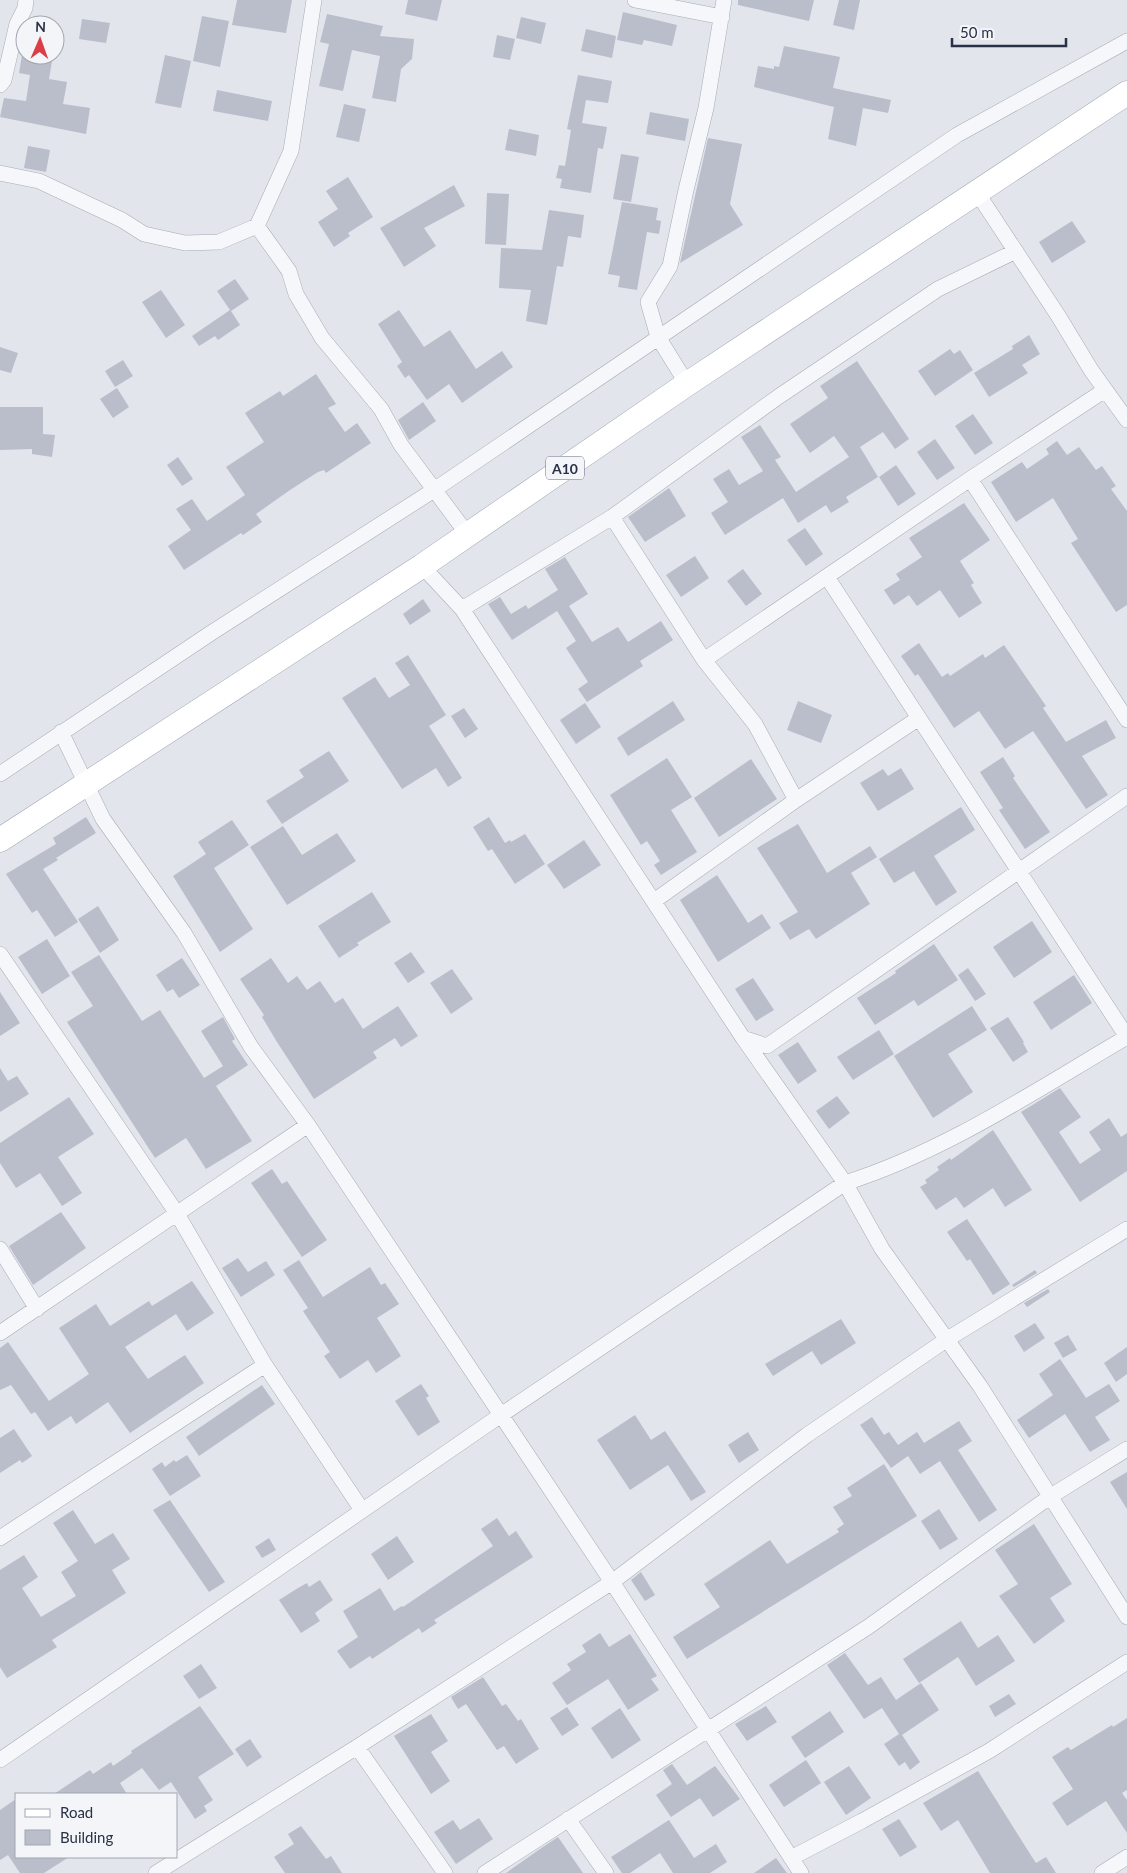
<svg xmlns="http://www.w3.org/2000/svg" width="1127" height="1873" font-family="Lato,sans-serif">
<rect width="100%" height="100%" fill="#e3e5ec"/>
<path fill="#b9beca" d="M237 0H292L286 33 232 25Z
M408 0H442L437 21 405 14Z
M738 0H814L809 21 738 5Z
M839 0H860L854 30 833 25Z
M623 12 677 25 672 46 644 40 642 45 617 40Z
M327 14 383 26 380 36 414 39 412 59 401 69 396 102 372 98 380 56 352 50 343 91 319 86 329 44 320 42Z
M202 16 229 21 220 67 193 61Z
M521 17 546 23 541 44 516 38Z
M82 19 110 23 106 43 79 39Z
M586 29 616 36 612 58 581 51Z
M497 35 515 39 510 60 493 57Z
M784 46 840 57 833 88 891 100 888 113 863 108 856 146 828 139 834 107 754 87 758 66 774 69V66L779 67Z
M22 55H53L49 79 67 82 63 104 90 108 86 134 0 117 4 98 26 101 30 75 19 73Z
M165 55 191 61 181 108 155 103Z
M578 75 612 81 608 103 586 100 582 123 607 127 603 149 598 148 591 193 560 188 562 179 556 178 559 165 565 166 571 130 567 129Z
M217 90 272 101 268 121 213 111Z
M344 104 366 109 359 142 336 137Z
M650 112 689 119 685 141 646 134Z
M509 129 539 135 536 156 505 150Z
M708 138 742 144 730 204 743 225 680 263Z
M28 146 50 150 46 172 24 168Z
M621 154 639 157 631 202 613 199Z
M348 177 373 217 348 233 350 236 334 247 318 222 338 209 326 191Z
M454 185 465 206 424 228 436 246 404 267 380 228Z
M487 193 509 194 506 245 485 244Z
M622 202 658 208 656 220 661 221 659 234 647 232 637 290 618 287 620 276 608 274Z
M549 210 584 215 581 238 568 236 563 267 557 266 547 325 526 321 531 290 499 288 501 248 542 250Z
M1072 221 1086 242 1052 263 1039 242Z
M235 279 249 299 231 311 240 325 218 340 215 336 199 346 192 336 230 310 217 291Z
M161 290 185 325 166 338 142 302Z
M399 310 424 347 450 330 476 369 502 351 513 367 462 403 449 384 427 400 409 375 405 378 397 366 402 362 378 324Z
M1029 335 1040 354 1022 365 1028 373 989 397 974 373 1013 349 1012 346Z
M0 347 18 353 11 373 0 370Z
M950 349 954 354 960 350 973 370 935 396 918 371Z
M123 360 133 376 115 387 105 371Z
M857 361 909 439 895 449 883 432 860 447 878 477 846 497 849 502 831 513 826 505 798 523 783 498 725 535 711 513 728 502 713 479 729 469 739 485 763 471 741 437 760 425 781 457 775 460 796 492 849 457 834 436 810 453 790 424 828 398 820 386Z
M316 374 336 404 328 408 345 432 357 423 371 443 326 473 324 470 318 472 290 490 256 514 262 522 243 535 241 533 184 570 168 546 191 530 176 509 192 499 207 521 245 495 226 467 264 442 245 413 280 391 283 396Z
M117 388 129 407 113 418 100 399Z
M423 402 436 421 409 440 398 420Z
M0 407H43V434L55 435 52 457 32 454V449L0 450Z
M973 414 993 443 975 455 955 426Z
M935 439 955 468 937 480 917 452Z
M1057 441 1067 455 1079 447 1096 470 1102 466 1116 486 1111 489 1127 511V605L1116 612 1071 543 1078 539 1053 498 1016 522 991 482 1022 462 1027 469 1049 454 1046 449Z
M178 457 193 479 182 486 167 465Z
M896 465 916 494 898 506 879 477Z
M669 488 686 516 645 542 628 517Z
M964 503 990 540 960 561 974 583 971 585 982 603 959 618 940 590 917 606 909 595 894 605 884 590 900 580 896 574 922 557 909 538Z
M805 528 823 554 806 566 787 540Z
M695 556 709 578 681 597 666 575Z
M565 557 588 594 569 606 592 642 618 627 628 642 661 621 673 640 640 661 643 666 587 702 578 689 588 682 566 648 576 641 557 611 512 640 488 604 500 597 511 614 526 605 528 609 558 590 545 569Z
M743 569 762 594 746 606 727 581Z
M423 599 431 611 410 625 403 614Z
M919 643 942 677 948 673 950 676 983 654 985 658 1004 645 1046 706 1043 708 1066 742 1106 720 1116 738 1082 756 1108 795 1086 809 1033 731 1005 749 979 711 954 728 918 674 915 676 901 656Z
M408 655 446 715 429 726 462 778 448 787 436 768 402 789 342 698 375 677 389 698 410 685 395 663Z
M673 701 685 720 628 756 617 738Z
M798 701 832 715 821 743 787 730Z
M585 703 601 727 576 744 560 720Z
M464 708 478 729 465 738 451 716Z
M329 751 349 781 282 824 266 801 304 777 299 770Z
M1003 757 1015 776 1013 778 1050 832 1025 849 999 810 1003 808 980 772Z
M667 758 692 797 671 810 697 852 661 875 654 865 660 861 647 841 641 845 610 795Z
M751 759 777 799 719 837 694 798Z
M901 768 914 789 878 811 860 783 883 769 888 776Z
M961 807 975 830 934 856 957 892 936 906 914 871 894 883 879 859Z
M86 817 96 833 56 858 58 860 43 869 78 922 55 937 37 910 32 913 6 874 56 844 53 838Z
M489 817 505 843 510 840 511 842 525 834 545 864 515 884 492 849 488 851 473 827Z
M232 820 249 845 214 868 253 929 220 952 173 876 206 854 198 842Z
M798 824 827 873 870 846 877 857 851 873 870 904 816 939 809 929 790 940 779 923 798 912 757 848Z
M283 826 302 855 337 833 356 861 287 905 250 847Z
M584 840 601 865 564 889 547 865Z
M717 875 748 923 762 914 771 928 718 962 680 900Z
M372 892 391 922 357 943 359 945 339 958 318 926Z
M98 906 119 940 100 953 78 919Z
M1032 921 1052 952 1014 978 993 947Z
M47 939 70 976 42 994 18 957Z
M934 944 958 980 918 1006 914 1000 875 1025 857 998 896 973 895 971Z
M411 952 425 972 408 983 394 963Z
M99 955 142 1021 160 1010 204 1078 223 1066 201 1031 223 1017 235 1039 232 1041 248 1065 216 1086 252 1141 206 1169 186 1138 155 1158 67 1022 93 1006 71 972Z
M182 958 200 985 179 998 173 989 167 992 156 975Z
M271 958 288 983 297 976 307 990 320 981 335 1003 343 998 363 1029 398 1006 418 1036 401 1047 395 1038 373 1052 377 1058 314 1099 277 1042 262 1017 264 1015 240 979Z
M968 968 986 994 975 1001 958 975Z
M452 969 473 999 451 1014 430 983Z
M1074 975 1092 1003 1051 1030 1033 1002Z
M753 978 774 1010 756 1021 735 989Z
M0 992 20 1023 0 1036Z
M972 1006 987 1030 948 1054 973 1092 933 1118 894 1056Z
M1008 1017 1024 1042 1023 1043 1028 1052 1013 1062 990 1028Z
M879 1030 894 1054 853 1080 837 1057Z
M798 1042 817 1071 798 1084 778 1055Z
M0 1068 8 1081 17 1076 29 1094 0 1112Z
M1060 1088 1081 1117 1059 1132 1080 1164 1101 1150 1089 1132 1109 1118 1121 1137 1127 1133V1171L1080 1202 1021 1112Z
M837 1096 850 1113 829 1129 816 1111Z
M69 1097 94 1134 58 1157 82 1193 62 1206 40 1173 16 1188 0 1163V1143Z
M993 1130 1032 1190 1005 1207 993 1188 964 1208 956 1197 936 1210 920 1187 927 1183 925 1180 939 1170 937 1167 950 1158 951 1160Z
M272 1169 282 1184 287 1181 327 1240 302 1257 251 1183Z
M61 1212 86 1248 33 1285 9 1246Z
M967 1219 1010 1284 993 1295 970 1259 967 1261 947 1232Z
M238 1258 248 1272 266 1261 275 1275 241 1297 222 1268Z
M299 1260 323 1297 370 1267 381 1285 385 1283 399 1304 377 1318 401 1356 376 1373 368 1360 340 1379 324 1356 330 1352 303 1311 308 1308 283 1270Z
M1035 1270 1037 1273 1014 1287 1012 1285Z
M192 1281 214 1313 187 1331 176 1314 125 1347 148 1379 185 1355 204 1383 130 1433 108 1402 76 1424 71 1416 48 1431 35 1412 31 1414 11 1385 0 1390V1348L8 1342 49 1401 89 1374 59 1328 96 1304 110 1326 149 1301 152 1306Z
M1048 1289 1050 1292 1027 1307 1024 1303Z
M841 1319 856 1343 821 1365 812 1351 773 1376 765 1364Z
M1035 1323 1045 1338 1024 1352 1014 1336Z
M1068 1335 1077 1350 1063 1358 1054 1343Z
M1127 1347V1374L1116 1382 1104 1363Z
M1060 1359 1086 1398 1109 1384 1120 1401 1095 1417 1110 1440 1090 1452 1065 1414 1029 1438 1017 1420 1053 1395 1039 1374Z
M421 1384 429 1396 426 1398 440 1422 418 1436 395 1401Z
M262 1385 275 1404 199 1456 186 1437Z
M635 1415 651 1440 665 1431 706 1492 691 1501 668 1465 630 1490 597 1440Z
M872 1417 884 1435 889 1432 898 1445 917 1432 924 1443 959 1421 972 1441 958 1450 997 1510 979 1522 940 1461 920 1474 908 1456 891 1468 860 1425Z
M14 1429 32 1456 22 1463 20 1460 0 1473V1438Z
M748 1432 759 1450 739 1463 728 1445Z
M187 1455 201 1476 170 1496 152 1469 162 1462 165 1467 174 1460 176 1462Z
M884 1464 917 1516 687 1659 673 1637 720 1607 704 1584 770 1540 787 1564 839 1532 837 1529 844 1524 833 1507 852 1496 847 1488Z
M1127 1472V1509L1110 1482Z
M170 1500 225 1582 209 1592 153 1510Z
M939 1509 958 1539 940 1550 921 1521Z
M73 1510 95 1544 113 1533 130 1559 112 1570 126 1593 52 1640 57 1647 7 1678 0 1667V1570L24 1555 38 1577 22 1588 41 1617 76 1596 61 1572 78 1561 53 1523Z
M497 1518 509 1536 516 1531 533 1557 434 1620 437 1623 422 1633 419 1628 372 1659 370 1656 350 1669 337 1651 358 1637 343 1611 380 1588 394 1611 402 1606 403 1607 493 1546 481 1529Z
M1034 1524 1072 1584 1050 1598 1065 1621 1034 1644 999 1596 1018 1584 995 1550Z
M397 1536 414 1562 388 1580 371 1554Z
M269 1538 276 1550 262 1558 255 1547Z
M641 1572 655 1595 645 1601 631 1580Z
M320 1580 333 1600 315 1613 320 1621 301 1633 279 1600 298 1588 307 1583 309 1587Z
M961 1621 978 1648 998 1635 1015 1661 976 1686 958 1657 919 1683 903 1659Z
M600 1633 609 1647 630 1634 657 1676 651 1679 659 1690 628 1710 608 1679 567 1705 552 1683 571 1670 567 1664 586 1652 582 1645Z
M845 1653 868 1685 881 1677 896 1700 921 1683 939 1710 902 1735 920 1762 910 1770 905 1762 899 1766 884 1744 899 1734 882 1708 864 1719 827 1665Z
M201 1664 217 1688 199 1699 183 1676Z
M483 1677 502 1706 506 1704 518 1721 521 1719 539 1749 516 1764 504 1746 497 1750 466 1704 458 1709 451 1697Z
M1009 1694 1016 1704 995 1717 989 1706Z
M200 1706 234 1754 198 1777 213 1800 204 1806 207 1811 195 1819 171 1782 159 1790 142 1768 120 1783 127 1794H54L90 1770 93 1774 111 1762 113 1766 132 1753 131 1751Z
M766 1706 777 1722 747 1741 735 1724Z
M567 1707 579 1725 562 1736 550 1718Z
M620 1708 641 1740 612 1759 591 1728Z
M830 1711 844 1732 805 1758 791 1737Z
M431 1714 448 1741 431 1752 450 1781 431 1794 394 1736Z
M1127 1718V1790L1122 1793 1127 1800V1833L1106 1801 1067 1826 1052 1803 1073 1789 1052 1757 1068 1747 1071 1750 1112 1725 1113 1727Z
M250 1739 262 1757 247 1767 235 1749Z
M806 1760 821 1783 784 1807 769 1785Z
M672 1764 687 1785 715 1766 740 1799 713 1817 700 1798 671 1817 656 1795 672 1784 663 1770Z
M849 1766 871 1798 846 1815 824 1782Z
M978 1771 1032 1857 1036 1863 1046 1857 1056 1873H990L958 1820 941 1831 923 1803Z
M16 1799V1857H69L44 1873H20L8 1855 0 1860V1810Z
M479 1818 493 1839 456 1864 434 1832 453 1820 460 1830Z
M899 1819 917 1847 900 1857 882 1829Z
M669 1820 694 1858 716 1844 727 1862 710 1873H673L660 1853 630 1873H622L611 1857Z
M301 1826 326 1859 331 1856 342 1873H285L274 1857 294 1844 288 1834Z
M558 1837 583 1873H506L540 1849Z
M776 1858 787 1873H754Z"/>
<g fill="none" stroke-linecap="round" stroke-linejoin="round">
<defs>
<path id="minor" d="M314 0 291 151 257 226 289 271 296 294 322 338 381 409 401 445 468 535
M635 0 722 17
M0 85 4 80 17 24 25 8 26 0
M0 173 39 181 122 220 144 234 185 243 219 242 257 226
M976 191 1059 317 1091 370 1127 420
M687 384 658 337 648 302 670 266 686 190 706 108 724 0
M970 479 1127 720
M612 517 704 660 755 724 796 800
M422 566 462 609 743 1038 845 1183C946 1151 1036 1090 1127 1037
M827 577 1127 1037
M462 609 612 517 778 397 938 289 1016 251
M704 660 970 479 1105 390
M61 732 103 819 184 933 251 1047 308 1125 400 1263 612 1582 801 1873
M0 774 211 633 434 490 957 135 1127 41
M654 901 796 800 919 718
M0 954 176 1212 265 1365 362 1510
M743 1038 767 1046 1127 796
M0 1249 37 1309
M0 1333 308 1125
M0 1538 265 1365
M357 1747 445 1873
M0 1760 501 1415 845 1183 882 1249 980 1386 1127 1617
M568 1819 606 1873
M791 1858 862 1821 989 1751 1127 1662
M156 1873 357 1747 612 1582 807 1435 946 1340 1127 1229
M485 1873 868 1627 1051 1496 1127 1449
M1102 1873 1127 1857"/>
<path id="primary" d="M0 840 422 566 687 384 1127 93"/>
</defs>
<use href="#minor" stroke="#a7abb7" stroke-width="16"/>
<use href="#primary" stroke="#a1a8b9" stroke-width="25"/>
<use href="#minor" stroke="#f6f7fa" stroke-width="15"/>
<use href="#primary" stroke="#fff" stroke-width="24"/>
</g>
<g text-anchor="middle" dominant-baseline="central" stroke-width="4" stroke-linejoin="round" paint-order="stroke">
<rect fill="#f3f5f9" stroke="#666c7c" stroke-width="1" x="546" y="456.5" width="38" height="23" rx="4"/>
<g font-size="14" font-weight="bold" fill="#293146">
<text x="565" y="468">A10</text>
</g>
</g>
<rect x="15" y="1793" width="162" height="65" fill="#f3f5f9" stroke="#a2a7b1"/>
<rect x="25" y="1809" width="25" height="8" fill="#ffffff" stroke="#a2a7b1"/>
<text x="60" y="1818" font-size="15" fill="#293146">Road</text>
<rect x="25" y="1830" width="25" height="15" fill="#b9beca" stroke="#a2a7b1"/>
<text x="60" y="1843" font-size="15" fill="#293146">Building</text>
<g transform="translate(40 40) rotate(2)"><circle r="24" fill="#f3f5f9" stroke="#a2a7b1"/>
<path d="M0-4L9 19L0 12L-9 19Z" fill="#db3e47"/>
<text y="-8" font-size="14" font-weight="bold" text-anchor="middle" fill="#293146">N</text>
</g>
<path d="M952 38v8h114v-8" fill="none" stroke="#293146" stroke-width="2.5"/>
<text x="960" y="38" font-size="15" fill="#293146" stroke="#f3f5f9" stroke-width="4" paint-order="stroke">50 m</text>
</svg>
